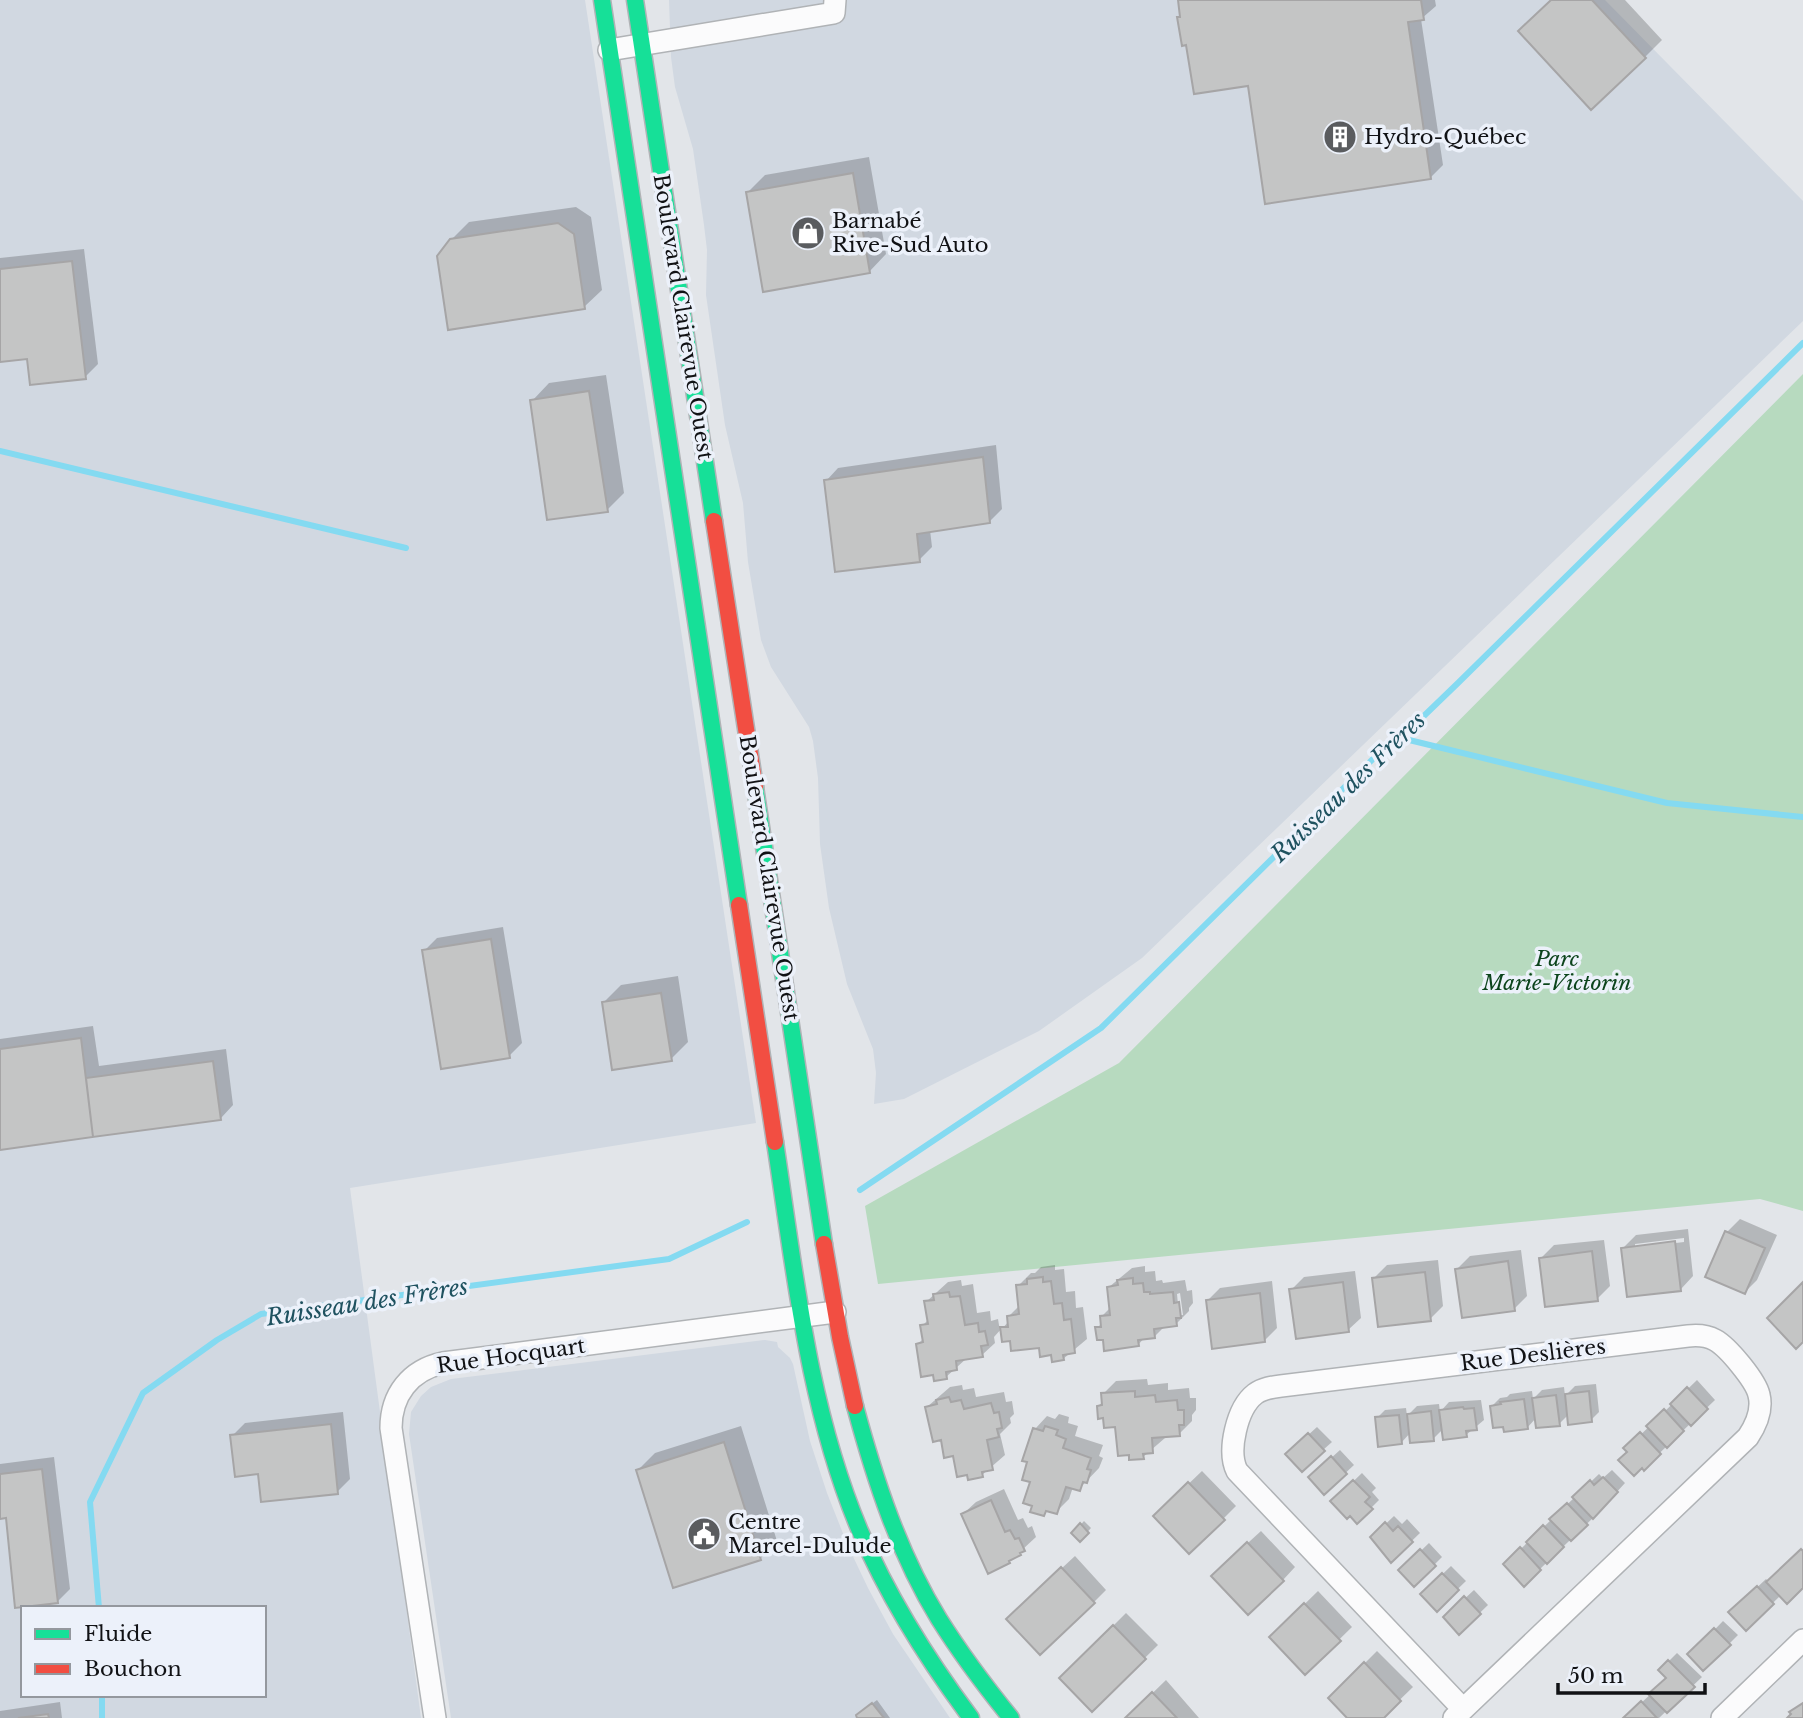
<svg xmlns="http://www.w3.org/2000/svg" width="1803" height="1718" font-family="'Libre Baskerville',serif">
<rect width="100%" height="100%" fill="#e2e5e9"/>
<path fill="#d1d8e1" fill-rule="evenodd" d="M0 0H585L756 1123 350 1188 421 1718H0ZM23 1608H264V1695H23Z
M669 0H1605L1803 201V321L1142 958 1039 1031 904 1099 874 1104 876 1073 873 1049 847 984 829 908 820 844 818 778 813 741 809 727 771 667 761 640 748 562 743 503 725 425 706 295 707 250 704 225 693 149 675 87 671 57Z
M765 1340 777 1342 778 1347 790 1358 793 1364 810 1441 827 1493 848 1546 868 1588 893 1634 950 1718H451L409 1434 411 1412 421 1396 431 1387 451 1379Z"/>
<path fill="#b7dabf" d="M1803 374V1211L1760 1199 878 1284 865 1206 1119 1063Z"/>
<path fill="#0003" fill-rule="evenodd" d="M1180 0H1435L1436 6 1421 19 1443 165 1430 178 1249 84 1182 15Z
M1552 0H1625L1662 40 1645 57Z
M869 157 886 254 869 272 748 192 765 175Z
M576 207 591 217 602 290 584 307 451 240 469 222Z
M84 249 98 364 85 377 28 357 0 360V258Z
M606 375 624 493 607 510 532 401 549 383Z
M996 445 1002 509 989 522 930 530 932 547 919 560 826 481 838 468Z
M503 927 522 1043 509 1056 424 951 437 938Z
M678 976 688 1042 671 1059 604 1002 621 985Z
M93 1026 99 1066 226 1049 233 1105 221 1118 0 1148V1039Z
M1740 1219 1777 1235 1757 1280 1745 1292 1708 1276 1727 1232Z
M1688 1229 1693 1276 1681 1289 1623 1248 1636 1235ZM1684 1238V1242L1635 1248V1244Z
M1604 1240 1610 1286 1597 1299 1541 1258 1554 1245Z
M1521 1250 1527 1296 1514 1309 1457 1269 1470 1256Z
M1438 1260 1443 1306 1430 1319 1374 1278 1387 1265Z
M1055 1265V1270L1064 1269 1066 1292 1075 1291 1076 1308 1083 1307 1087 1339 1063 1359 1040 1346 1012 1339 1002 1328 994 1337 995 1343 982 1355 967 1358 946 1377 918 1344 924 1338 922 1326 929 1319 926 1302 948 1282 961 1280 962 1286 973 1284 977 1313 990 1311 991 1321 998 1319 1000 1331 1009 1321 1008 1317 1020 1305 1018 1286 1031 1273H1035L1041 1267Z
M1145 1266V1272L1155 1271 1156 1281 1162 1280 1163 1283 1185 1280 1187 1291 1192 1290 1193 1303 1189 1308V1311L1176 1324 1165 1326 1155 1336 1145 1337 1138 1345 1104 1338 1097 1328 1103 1322 1102 1316 1111 1307 1109 1287 1132 1268ZM1180 1293 1183 1315H1179L1177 1294Z
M1355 1271 1361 1318 1348 1330 1291 1290 1304 1277Z
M1272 1281 1277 1328 1265 1340 1208 1300 1220 1288Z
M1147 1379 1148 1385 1168 1383V1390L1189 1388 1190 1398H1196V1410L1192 1415V1421L1179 1434 1165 1435V1438L1143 1457 1117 1425 1105 1416 1098 1406 1104 1401 1103 1394 1116 1381Z
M1697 1380 1715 1400 1644 1468 1626 1449Z
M1596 1384 1599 1412 1591 1420 1569 1414 1559 1424 1536 1418 1527 1428 1492 1406 1500 1398 1507 1397 1510 1394 1532 1391 1533 1399 1542 1390 1564 1387 1565 1396 1575 1386Z
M962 1385 963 1390 974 1388 976 1397 1004 1392 1006 1402 1012 1401 1014 1414 1010 1418 1011 1423 1000 1434 1005 1455 982 1475 954 1454 942 1438 927 1407 950 1387Z
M1481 1400 1484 1420 1466 1435 1443 1429 1433 1439 1411 1432 1401 1443 1377 1418 1385 1410 1406 1408 1407 1416 1417 1406 1439 1404 1440 1412 1449 1402Z
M343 1412 350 1479 337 1492 232 1436 245 1423Z
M1059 1414 1069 1417 1068 1423 1078 1426 1075 1436 1103 1445 1099 1456 1103 1458 1099 1468 1079 1489 1073 1487 1069 1499 1056 1512 1048 1510 1044 1514 1032 1481 1035 1429 1047 1416 1055 1419Z
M741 1426 777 1541 760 1559 638 1470 655 1453Z
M1317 1427 1332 1442 1323 1450 1296 1446Z
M1340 1450 1354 1465 1324 1493 1310 1477Z
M54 1457 70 1589 57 1602 8 1516 0 1517V1464Z
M1612 1470 1625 1483 1595 1516 1540 1569 1505 1564 1599 1474 1603 1478Z
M1202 1471 1236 1506 1190 1552 1155 1516Z
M1362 1473 1376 1488 1372 1492 1379 1500 1357 1522 1333 1501Z
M1004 1489 1018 1520 1023 1518 1028 1528 1032 1526 1036 1537 1009 1562 963 1514 976 1502Z
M1394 1516 1402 1524 1407 1519 1420 1533 1391 1561 1372 1537Z
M1084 1521 1091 1528 1080 1540 1073 1533Z
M1261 1531 1295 1567 1283 1580 1226 1563Z
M1429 1543 1442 1557 1414 1585 1400 1571Z
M1803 1549V1586L1781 1595 1746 1629 1730 1613 1766 1579 1769 1582Z
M1075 1556 1106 1590 1094 1602 1021 1606Z
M1451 1566 1466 1581 1437 1609 1422 1594Z
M1474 1590 1488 1605 1459 1633 1445 1617Z
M1318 1591 1352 1627 1305 1673 1271 1637Z
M1126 1613 1158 1645 1092 1710 1061 1678Z
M1723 1621 1738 1635 1704 1669 1690 1655Z
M1377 1651 1413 1687 1381 1718H1350L1330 1698Z
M1677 1653 1702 1677 1659 1718H1625L1668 1678 1660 1670Z
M1166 1680 1199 1718H1127Z
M877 1700 890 1718H860L861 1712Z
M60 1702 62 1718H0V1711Z"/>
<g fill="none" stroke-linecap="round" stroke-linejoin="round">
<path stroke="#84daf1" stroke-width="6" d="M0 451 406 548
M1401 738 1667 803 1803 817
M860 1190 1101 1028 1382 750 1401 738 1458 683 1803 343
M99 1608 90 1502 143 1393 217 1340 261 1314 669 1259 747 1222
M102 1718V1695"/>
</g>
<path fill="#c4c5c5" stroke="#a6a5a6" stroke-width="2" d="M1178 0H1421L1424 20 1408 22 1431 179 1265 204 1248 86 1194 94 1186 45 1182 46 1177 17H1180Z
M1551 0H1592L1646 58 1591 110 1518 31Z
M853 173 870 273 763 292 746 192Z
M558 223 574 234 585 309 448 330 437 256 450 239Z
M72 261 86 379 30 385 27 359 0 362V269Z
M589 391 608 512 547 520 530 400Z
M983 457 990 523 917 534 920 562 835 572 824 480Z
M491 939 510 1058 441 1069 422 950Z
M661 993 672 1061 612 1070 602 1002Z
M81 1038 93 1137 0 1150V1049Z
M213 1061 221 1120 93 1137 86 1078Z
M1725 1231 1765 1248 1745 1294 1705 1277Z
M1675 1241 1681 1291 1627 1297 1621 1248Z
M1592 1251 1598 1301 1545 1307 1539 1258Z
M1508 1261 1515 1311 1462 1318 1455 1269Z
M1425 1272 1431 1321 1378 1327 1372 1278Z
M1043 1277V1282L1051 1281 1054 1304 1062 1303 1064 1320 1071 1319 1075 1353 1063 1355 1064 1360 1052 1362 1051 1355 1040 1357 1039 1348 1011 1351 1010 1341 1002 1342 1000 1327H1008L1007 1316 1019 1314 1016 1285 1027 1284V1279Z
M1133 1278V1284L1143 1283 1144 1292H1150V1294L1173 1292 1174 1303 1179 1302 1181 1318H1176L1177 1326 1154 1329 1155 1338 1138 1340 1139 1346 1104 1351 1103 1340H1097L1095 1327H1101L1100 1316 1110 1315 1107 1287 1118 1285 1117 1280Z
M1343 1282 1349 1332 1296 1339 1289 1289Z
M1803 1282V1342L1796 1349 1767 1318Z
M949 1292 950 1297 960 1296 965 1325 978 1323 979 1332 985 1331 988 1345 981 1346 983 1357 956 1361 957 1370 946 1372 947 1379 934 1381 933 1375 921 1377 916 1344 923 1342 920 1325 928 1324 924 1301 934 1300 933 1294Z
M1260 1293 1265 1342 1212 1349 1206 1300Z
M1687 1387 1708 1409 1691 1426 1670 1404Z
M1135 1391V1397L1155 1395 1156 1402 1177 1400 1178 1410H1184V1425H1179L1180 1436 1152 1438 1153 1453 1143 1454 1144 1459 1129 1460V1455L1118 1456 1115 1427 1104 1428 1103 1418 1098 1419 1097 1406 1102 1405 1101 1393Z
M1589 1391 1592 1422 1568 1425 1565 1394Z
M1556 1395 1560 1426 1536 1428 1532 1398Z
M949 1397 951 1402 961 1400 964 1409 991 1403 994 1413 999 1412 1002 1428 997 1429 999 1437 987 1440 993 1470 982 1472 983 1477 968 1480 967 1475 957 1477 953 1456 944 1458 941 1440 933 1442 925 1407 937 1404 936 1400Z
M1524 1399 1528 1429 1504 1432 1503 1427 1493 1428 1490 1406 1501 1404 1500 1402Z
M1463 1407 1464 1409 1474 1408 1477 1430 1466 1431 1467 1437 1443 1440 1439 1410Z
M1664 1409 1684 1431 1667 1448 1646 1426Z
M1431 1411 1434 1441 1410 1443 1407 1414Z
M1399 1415 1402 1444 1378 1447 1375 1417Z
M331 1424 338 1494 261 1502 258 1474 235 1477 230 1435Z
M1045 1426 1058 1430 1056 1435 1066 1439 1063 1448 1091 1458 1087 1469 1091 1470 1087 1483 1083 1482 1080 1491 1066 1487 1057 1514 1046 1511 1044 1516 1030 1512 1032 1506 1023 1503 1030 1482 1022 1480 1027 1462 1022 1461 1033 1428 1043 1431Z
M1640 1432 1661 1454 1644 1471 1642 1468 1634 1476 1618 1460 1627 1452 1623 1448Z
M1308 1433 1325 1451 1302 1472 1285 1454Z
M724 1442 761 1560 673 1588 636 1470Z
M1331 1456 1347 1474 1324 1495 1308 1477Z
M42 1469 58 1603 15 1608 6 1518 0 1519V1474Z
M1603 1477 1618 1492 1593 1519 1572 1497 1590 1480 1594 1485Z
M1353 1480 1370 1497 1365 1502 1373 1509 1357 1524 1350 1516 1347 1519 1330 1501Z
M1188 1482 1225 1520 1189 1554 1153 1516Z
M991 1500 1005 1532 1010 1530 1015 1539 1019 1538 1025 1551 1020 1553 1021 1555 1009 1561 1010 1563 988 1574 961 1514Z
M1567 1503 1588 1525 1571 1541 1549 1519Z
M1385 1522 1393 1531 1398 1526 1413 1542 1391 1563 1370 1537Z
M1080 1523 1089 1533 1080 1542 1071 1533Z
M1543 1525 1564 1547 1547 1564 1526 1542Z
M1247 1542 1284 1581 1248 1615 1211 1576Z
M1520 1547 1541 1570 1524 1587 1503 1564Z
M1420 1549 1436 1566 1414 1587 1398 1570Z
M1801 1549 1803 1551V1588L1787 1604 1766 1582Z
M1061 1567 1095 1603 1040 1655 1006 1619Z
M1442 1573 1459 1590 1437 1612 1420 1594Z
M1757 1586 1774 1604 1746 1631 1728 1612Z
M1464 1596 1481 1614 1459 1635 1443 1617Z
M1304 1603 1341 1641 1305 1675 1269 1637Z
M1113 1625 1146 1659 1092 1712 1059 1678Z
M1714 1628 1731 1645 1703 1671 1687 1654Z
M1668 1660 1695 1687 1667 1713 1648 1694 1666 1678 1658 1670Z
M1364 1662 1401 1701 1384 1718H1347L1328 1698Z
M1152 1692 1177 1718H1125Z
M1641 1701 1657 1718H1623Z
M872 1703 884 1718H857L856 1715Z
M1803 1703V1718H1787L1791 1714 1789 1712Z
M48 1714 49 1718H18Z"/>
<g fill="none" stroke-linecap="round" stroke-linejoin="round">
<defs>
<path id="street" d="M609 50 834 13 835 0
M435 1718 391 1428C391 1395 410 1370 443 1363L835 1312
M1454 1718 1748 1437C1756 1425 1763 1411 1759 1395 1756 1381 1728 1347 1715 1340 1706 1335 1697 1335 1688 1336L1281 1386C1272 1387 1263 1388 1255 1394 1237 1408 1227 1451 1237 1471L1463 1709
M1722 1718 1803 1640"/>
<path id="fast" d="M602 0 739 905
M635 0 714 521
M755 787 824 1244
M775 1142C795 1273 808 1408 860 1531 889 1599 927 1659 971 1718
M855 1406C875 1480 899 1554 939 1619 961 1654 985 1686 1011 1718"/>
<path id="jam" d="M714 521 755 787
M739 905 775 1142
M824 1244 840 1337 855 1406"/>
</defs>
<use href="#street" stroke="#b0b3b6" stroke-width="24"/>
<use href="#fast" stroke="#b0b3b6" stroke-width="19"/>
<use href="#jam" stroke="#b0b3b6" stroke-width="19"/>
<use href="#street" stroke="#fbfbfc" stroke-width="21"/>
<use href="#fast" stroke="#16e098" stroke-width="16"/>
<use href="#jam" stroke="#f24e42" stroke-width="16"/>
</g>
<defs>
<symbol id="building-disc" viewBox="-11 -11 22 22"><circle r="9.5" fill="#5a5c5f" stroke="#ecf1fa"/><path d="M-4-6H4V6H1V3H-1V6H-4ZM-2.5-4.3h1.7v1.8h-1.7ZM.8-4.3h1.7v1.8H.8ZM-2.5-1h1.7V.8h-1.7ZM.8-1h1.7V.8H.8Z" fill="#fff"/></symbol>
<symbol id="shop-disc" viewBox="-11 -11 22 22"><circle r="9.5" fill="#5a5c5f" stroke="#ecf1fa"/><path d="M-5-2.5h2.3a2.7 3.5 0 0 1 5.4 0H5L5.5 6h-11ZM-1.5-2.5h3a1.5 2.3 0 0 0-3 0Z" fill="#fff"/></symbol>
<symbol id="civic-disc" viewBox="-11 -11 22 22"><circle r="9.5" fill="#5a5c5f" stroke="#ecf1fa"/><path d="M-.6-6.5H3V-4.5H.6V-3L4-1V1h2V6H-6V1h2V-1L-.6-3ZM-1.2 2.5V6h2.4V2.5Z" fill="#fff"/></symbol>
</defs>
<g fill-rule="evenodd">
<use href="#building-disc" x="1321" y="118" width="38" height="38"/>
<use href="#shop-disc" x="789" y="214" width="38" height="38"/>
<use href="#civic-disc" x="685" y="1515" width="38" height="38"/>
</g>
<g text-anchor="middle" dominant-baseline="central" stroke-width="7" stroke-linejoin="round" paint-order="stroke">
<g font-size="21" fill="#111215" stroke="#ecf1fa" text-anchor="start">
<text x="1364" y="137">Hydro-Québec</text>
<text x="832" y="221">Barnabé<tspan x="832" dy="24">Rive-Sud Auto</tspan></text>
<text x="728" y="1522">Centre<tspan x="728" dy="24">Marcel-Dulude</tspan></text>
</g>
<g font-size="21" fill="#111215" stroke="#ecf1fa">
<text transform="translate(683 317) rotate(81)">Boulevard Clairevue Ouest</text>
<text transform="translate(769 878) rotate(81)">Boulevard Clairevue Ouest</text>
<text transform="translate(1533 1355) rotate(-7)">Rue Deslières</text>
<text transform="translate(511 1356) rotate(-8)">Rue Hocquart</text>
</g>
<g font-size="21" font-style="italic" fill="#0c441c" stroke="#ecf1fa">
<text x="1557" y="959">Parc<tspan x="1557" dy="24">Marie-Victorin</tspan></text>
</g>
<g font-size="23" font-style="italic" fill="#1f5260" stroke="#ecf1fa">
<text transform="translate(1348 787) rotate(-44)">Ruisseau des Frères</text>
<text transform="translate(367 1302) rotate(-9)">Ruisseau des Frères</text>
</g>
</g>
<rect x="21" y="1606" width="245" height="91" fill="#ecf1fa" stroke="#94989e" stroke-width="2"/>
<rect x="35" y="1629" width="35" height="10" fill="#16e098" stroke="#94989e" stroke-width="2"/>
<text x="84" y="1641" font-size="21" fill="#111215">Fluide</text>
<rect x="35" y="1664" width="35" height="10" fill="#f24e42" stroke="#94989e" stroke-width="2"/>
<text x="84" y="1676" font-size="21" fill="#111215">Bouchon</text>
<path d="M1558 1683v10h147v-10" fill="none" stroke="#111215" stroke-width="3.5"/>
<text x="1568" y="1683" font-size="21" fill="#111215" stroke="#ecf1fa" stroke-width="5" paint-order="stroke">50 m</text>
</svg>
